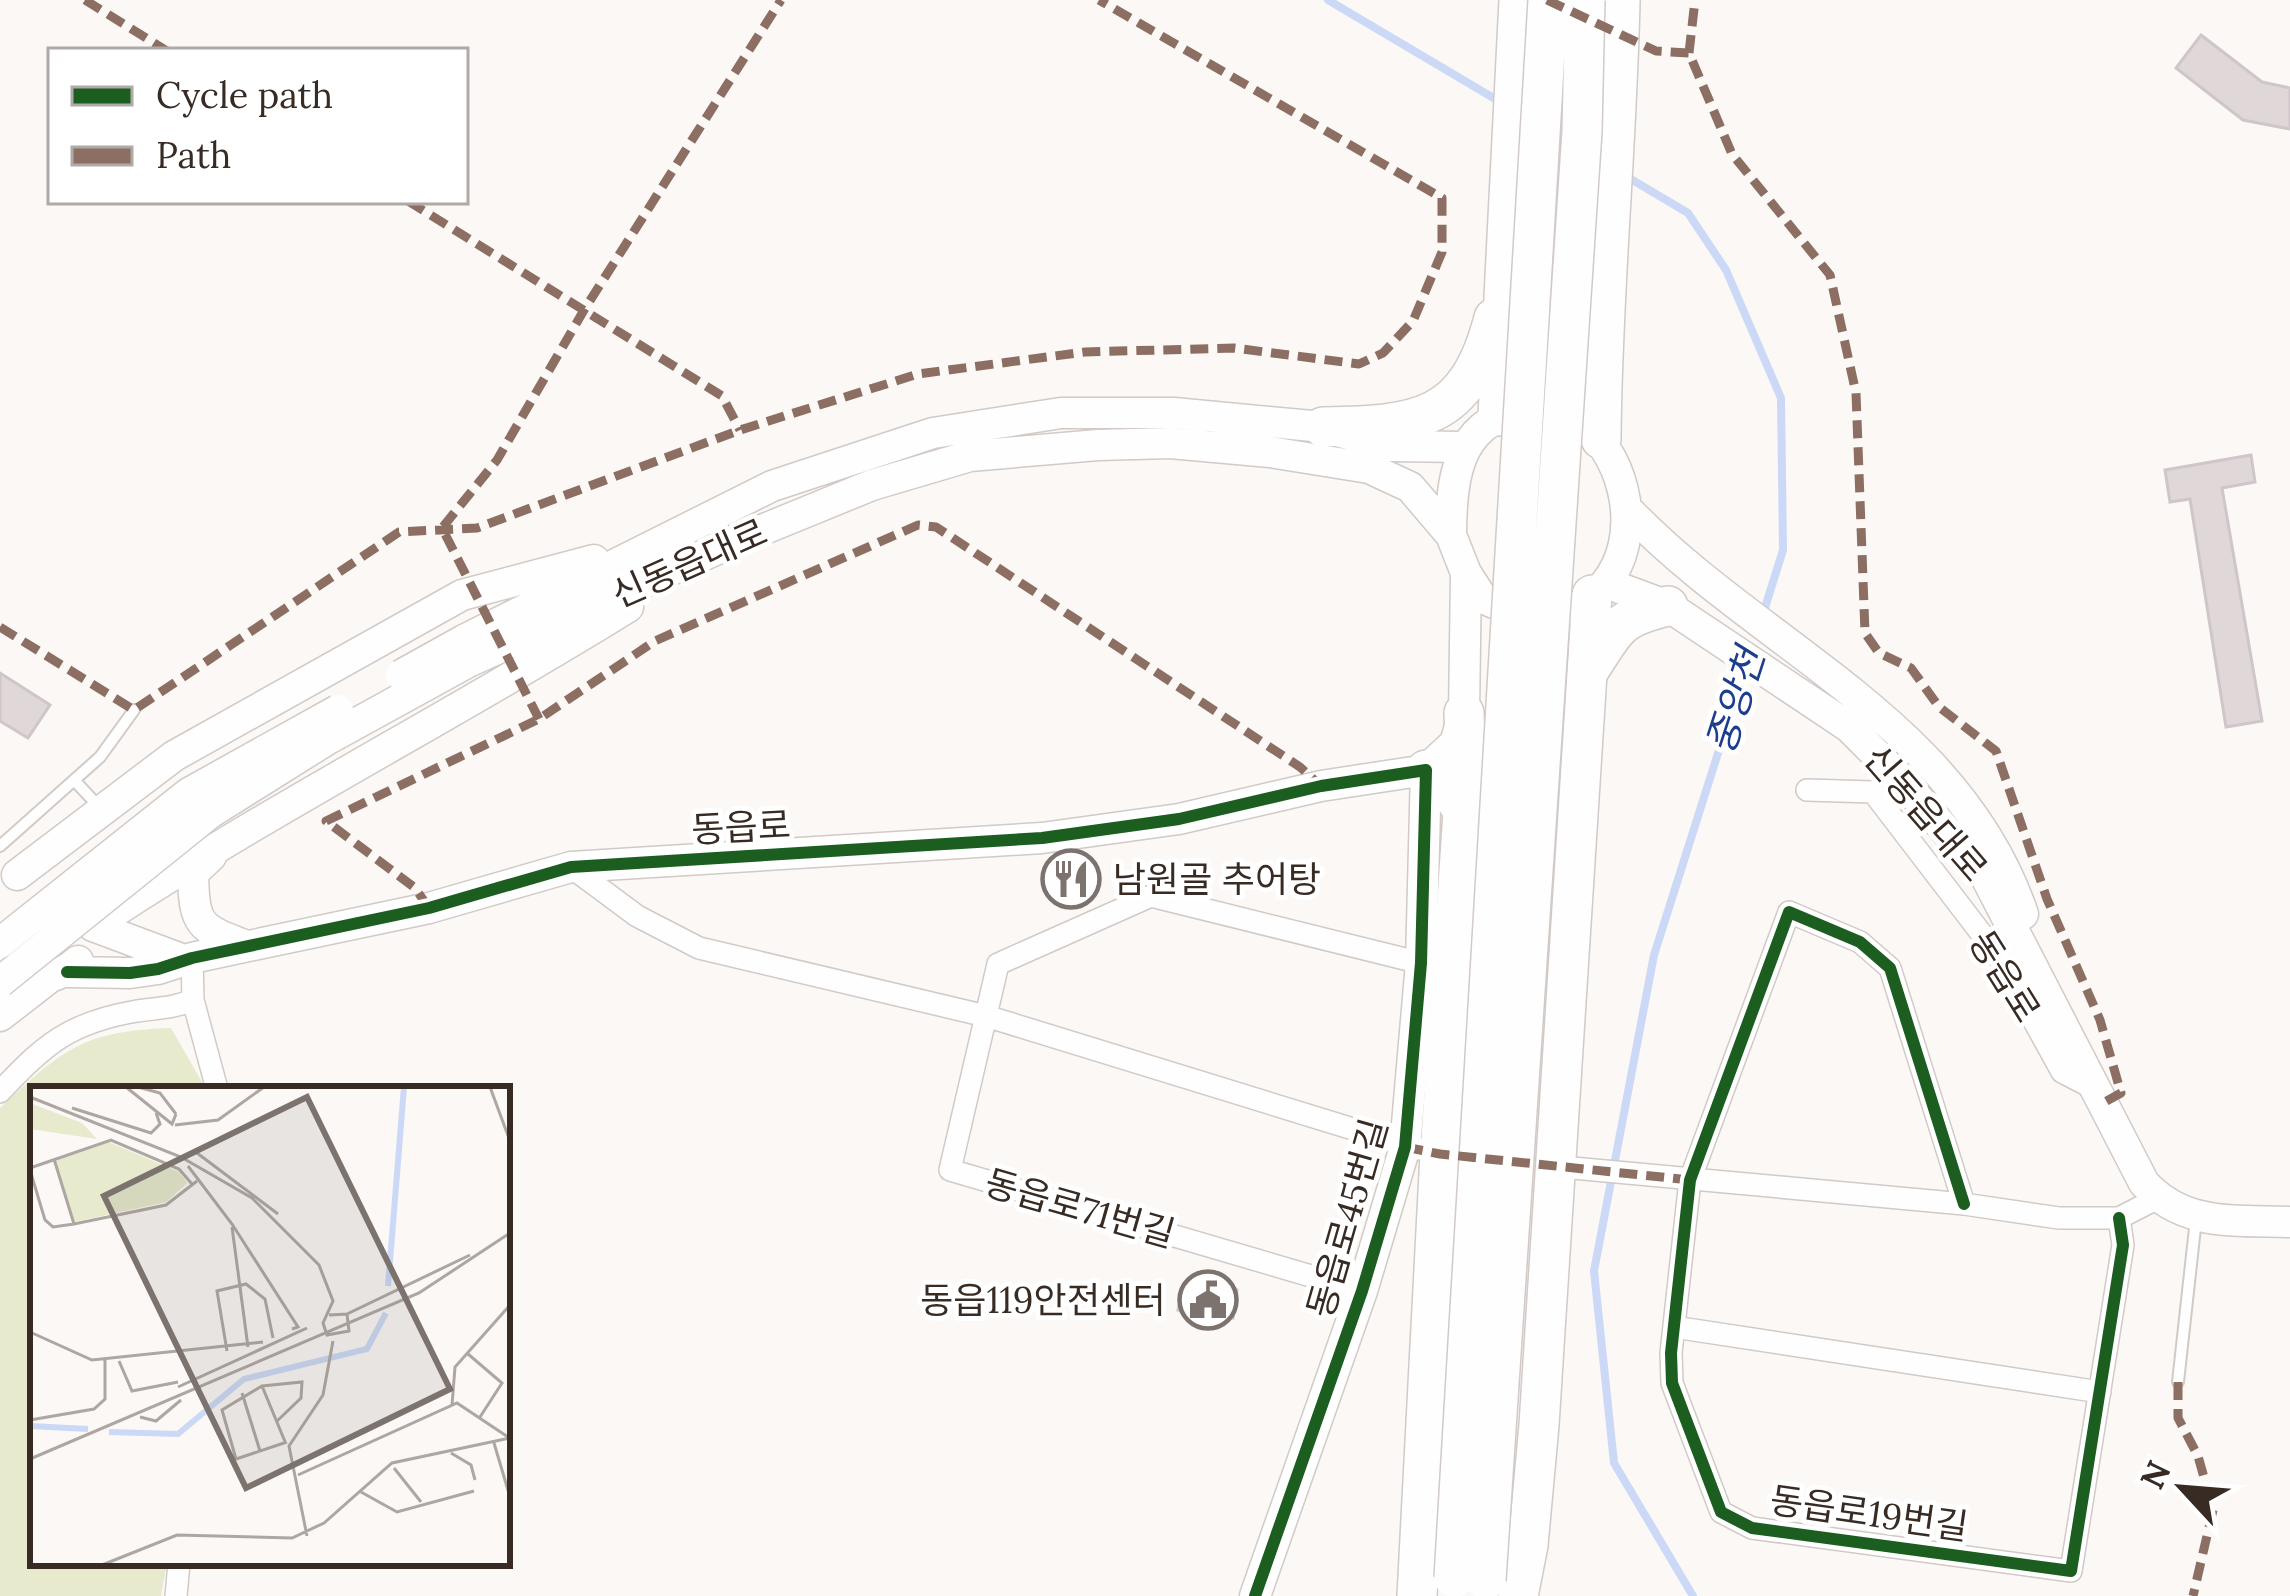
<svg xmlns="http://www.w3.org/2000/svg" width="2290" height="1596" font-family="Lora,'Noto Sans KR',serif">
<rect width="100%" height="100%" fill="#fbf8f6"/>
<path fill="#e7eacd" d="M171 1028 206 1089H33V1563H167L161 1596H0V1108C63 1049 83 1031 171 1028Z"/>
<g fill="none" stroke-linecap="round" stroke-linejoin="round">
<path stroke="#cbd9f7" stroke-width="8" d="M1328 0 1502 103
M1624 175 1688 213 1726 270 1781 398 1783 550 1763 614
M1693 1596 1614 1463 1594 1271 1654 955 1745 668"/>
</g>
<path fill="#e0d7d9" stroke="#cec6c8" stroke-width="3" d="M2201 35 2262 82 2290 88V129L2243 120 2176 68Z
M2251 455 2255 482 2222 488 2262 721 2226 727 2190 499 2170 502 2165 470Z
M0 673 50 705 28 738 0 721Z
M1184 1284 1237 1290 1233 1318 1178 1310Z"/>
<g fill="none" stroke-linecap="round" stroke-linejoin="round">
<defs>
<path id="lane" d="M74 780 101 809
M0 846 100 757 134 710
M2178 1382 2196 1219"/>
<path id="street" d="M1807 790 1873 792 1997 954 2062 1072 2095 1089
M571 867 637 916 699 948 986 1016 1418 1149
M192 958 193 1000 217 1089
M0 1092C44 1044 71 1022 137 1011 158 1008 174 1008 193 1000
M1551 1166 1964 1204 2059 1218H2119L2158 1198
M1964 1204 1890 968 1860 942 1789 912 1690 1180 1671 1353 1672 1383 1721 1512 1752 1528 2071 1571 2123 1245 2119 1218
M1362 1291 950 1170 998 964 1151 896 1421 963
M1674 1327 2100 1392
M176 1596 179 1563"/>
<path id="secondary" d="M1626 508C1758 647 1957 720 2023 914
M1451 535C1451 482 1456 425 1517 411
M1606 583 1668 606 1849 727 1898 776 1985 875 2144 1183C2184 1227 2235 1220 2290 1222
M1575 609C1584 601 1597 594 1605 584 1643 538 1627 460 1584 425
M464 640 772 486 933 433 1061 413H1174L1323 427 1391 446 1463 447
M468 662 735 541 872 485 970 456 1098 445 1170 443 1270 452 1369 468 1410 487 1451 535 1466 573 1482 598 1528 617
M1443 769 1426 770 1455 743 1464 713 1466 573
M211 856 193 873C194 926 199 928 247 946
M17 875 174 756 462 595 594 560
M93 926C266 811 451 717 628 607
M93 926 184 960
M0 964C27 984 53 983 78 961
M67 972 130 973 158 969 192 958 429 908 571 867 1042 838 1179 819 1321 786 1426 770 1421 963 1405 1147 1362 1291 1255 1596
M0 1016 49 978"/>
<path id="highway" d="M1498 416 1519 0
M1323 427C1418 425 1467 422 1494 318
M1601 439C1602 292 1617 147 1620 0
M1589 670C1617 628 1616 618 1668 606
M1426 770 1449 790 1463 810
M1417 1596 1440 1154 1466 767 1464 713
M1518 1596 1528 1545 1539 1425 1592 595"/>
</defs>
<use href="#lane" stroke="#d1cac6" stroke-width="14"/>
<use href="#street" stroke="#d1cac6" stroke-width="24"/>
<use href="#secondary" stroke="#d1cac6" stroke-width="33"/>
<use href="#highway" stroke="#d1cac6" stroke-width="42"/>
<use href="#lane" stroke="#fefefe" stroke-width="10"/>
<use href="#street" stroke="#fefefe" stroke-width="21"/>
<use href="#secondary" stroke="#fefefe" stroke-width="30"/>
<use href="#highway" stroke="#fefefe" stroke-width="39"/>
<defs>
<path id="secondary-bridge" d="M401 675 464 640
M0 943 189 793 338 710
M0 982 210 813 328 739 468 662"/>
<path id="highway-bridge" d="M1454 1578 1548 0
M1486 1580 1582 131 1585 0"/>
</defs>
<use href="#secondary-bridge" stroke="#d1cac6" stroke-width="33" stroke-linecap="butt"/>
<use href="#highway-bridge" stroke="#d1cac6" stroke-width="42" stroke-linecap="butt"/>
<use href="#secondary-bridge" stroke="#fefefe" stroke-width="30"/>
<use href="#highway-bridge" stroke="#fefefe" stroke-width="39"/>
<path stroke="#8d6e63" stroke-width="9" stroke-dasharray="18 9" stroke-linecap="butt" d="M85 0 167 51
M1547 0 1656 51 1689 53 1732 154 1830 275 1856 393 1865 633 1879 653 1911 668 1939 707 1996 751 2047 899 2100 1020 2121 1093 2103 1103
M1689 53 1695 0
M408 201 722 396 740 430
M0 627 134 710 399 532 477 528 740 430 918 374 1085 352 1234 348 1359 364 1383 353 1413 321 1442 252V198L1099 0
M539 719 442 528 497 460 584 310 781 0
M429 908 415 888 326 821 539 719 655 641 918 525 936 527 1300 767 1321 786
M1405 1147 1440 1154 1690 1180
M2178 1382V1418L2198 1456 2213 1510 2193 1596"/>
<defs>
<path id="cycleway" d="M67 972 130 973 158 969 192 958 429 908 571 867 1042 838 1179 819 1321 786 1426 770 1421 963 1405 1147 1362 1291 1255 1596
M1964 1204 1890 968 1860 942 1789 912 1690 1180 1671 1353 1672 1383 1721 1512 1752 1528 2071 1571 2123 1245 2119 1218"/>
</defs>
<use href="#cycleway" stroke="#fff" stroke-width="20"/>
<use href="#cycleway" stroke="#1b5e20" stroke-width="12"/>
</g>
<defs>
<symbol id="restaurant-ring" viewBox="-11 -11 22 22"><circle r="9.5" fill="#fff" stroke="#7c736e" stroke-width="1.5"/><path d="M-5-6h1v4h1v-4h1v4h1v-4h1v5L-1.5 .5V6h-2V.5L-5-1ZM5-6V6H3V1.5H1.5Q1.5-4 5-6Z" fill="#7c736e"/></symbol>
<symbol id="civic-ring" viewBox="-11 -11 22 22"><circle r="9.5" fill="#fff" stroke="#7c736e" stroke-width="1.5"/><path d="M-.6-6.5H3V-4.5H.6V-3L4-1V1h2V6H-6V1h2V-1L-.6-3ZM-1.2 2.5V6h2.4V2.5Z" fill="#7c736e"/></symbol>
</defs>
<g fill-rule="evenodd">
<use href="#restaurant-ring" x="1038" y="846" width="66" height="66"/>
<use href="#civic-ring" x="1175" y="1267" width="66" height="66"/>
</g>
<g text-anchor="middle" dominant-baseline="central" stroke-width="10" stroke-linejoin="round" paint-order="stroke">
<g font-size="36" fill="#382b24" stroke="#fff">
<text transform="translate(689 563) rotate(-24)">신동읍대로</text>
<text transform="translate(1926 813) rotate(49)">신동읍대로</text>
<text transform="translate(741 827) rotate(-3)">동읍로</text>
<text transform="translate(2005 976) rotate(58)">동읍로</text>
<text transform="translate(1080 1208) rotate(16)">동읍로71번길</text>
<text transform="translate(1347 1218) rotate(-74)">동읍로45번길</text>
<text transform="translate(1869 1513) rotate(8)">동읍로19번길</text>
</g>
<g font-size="36" fill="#382b24" stroke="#fff" text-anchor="start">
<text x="1113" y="879">남원골 추어탕</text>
<text x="1166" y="1300" text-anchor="end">동읍119안전센터</text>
</g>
<g font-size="39" font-style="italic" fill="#1d3d8e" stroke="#fff">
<text transform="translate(1735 701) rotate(-72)">중앙천</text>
</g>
</g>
<g transform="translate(30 1086)">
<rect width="480" height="480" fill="#fbf8f6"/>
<path d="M0 17 52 37 67 53 0 43ZM79 56 149 86 157 97 136 116 44 136 25 75Z" fill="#e7eacd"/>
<path fill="none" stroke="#cbd9f7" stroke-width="6" d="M358 200 374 1M0 340 58 343M79 346 148 348 214 293 337 263 356 227"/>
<path fill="none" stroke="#ada6a2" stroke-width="3" d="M96 1 142 38 146 28M108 1 130 7 146 28M460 1 480 55M0 11 151 71 222 112 289 179 303 215 293 237 297 249 319 245 317 228 299 229M42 22 121 47 130 38 126 27M145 39 188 34 234 1M167 67 248 128M24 73 44 138 136 119 167 95M158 80 202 138 268 241 262 243M0 82 81 54 149 83 162 98M0 84 15 134 23 141 44 138M202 141 218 261M317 228 440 169M0 246 62 274 233 256M197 265 187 205 216 198 235 213 243 252M438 268 472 297 450 331M89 275 102 305 148 296M232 300 256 358M148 301 277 242M212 307 230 365M422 319 425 281 480 219M110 331 126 335 151 314M0 334 64 323 75 313V274M246 336 271 312 272 296 232 300 192 324 206 373 254 357M464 357 480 411M421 367 441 379 445 394M0 373 389 207 480 147M364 382 391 416M268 389 427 317 478 351M331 406 367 426 444 405M277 450 259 360 293 309 303 255M72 479 147 449 262 452 294 437 362 377 480 352"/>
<path fill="#7c736e" fill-opacity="0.15" stroke="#7c736e" stroke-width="6" d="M277 11 420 303 216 402 74 110Z"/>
<rect width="480" height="480" fill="none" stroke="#382b24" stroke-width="6"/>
</g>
<rect x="48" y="48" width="420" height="156" fill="#ffffff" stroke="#afaaa7" stroke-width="3"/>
<rect x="72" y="87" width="60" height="18" fill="#1b5e20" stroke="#afaaa7" stroke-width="3"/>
<text x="156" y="108" font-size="36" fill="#382b24">Cycle path</text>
<rect x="72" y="147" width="60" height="18" fill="#8d6e63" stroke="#afaaa7" stroke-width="3"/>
<text x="156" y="168" font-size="36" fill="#382b24">Path</text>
<g transform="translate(2182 1488) rotate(296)" stroke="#ffffff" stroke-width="9" paint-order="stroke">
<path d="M0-9L21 45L0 30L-21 45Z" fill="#382b24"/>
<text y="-18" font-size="33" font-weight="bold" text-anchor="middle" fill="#382b24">N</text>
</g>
</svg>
